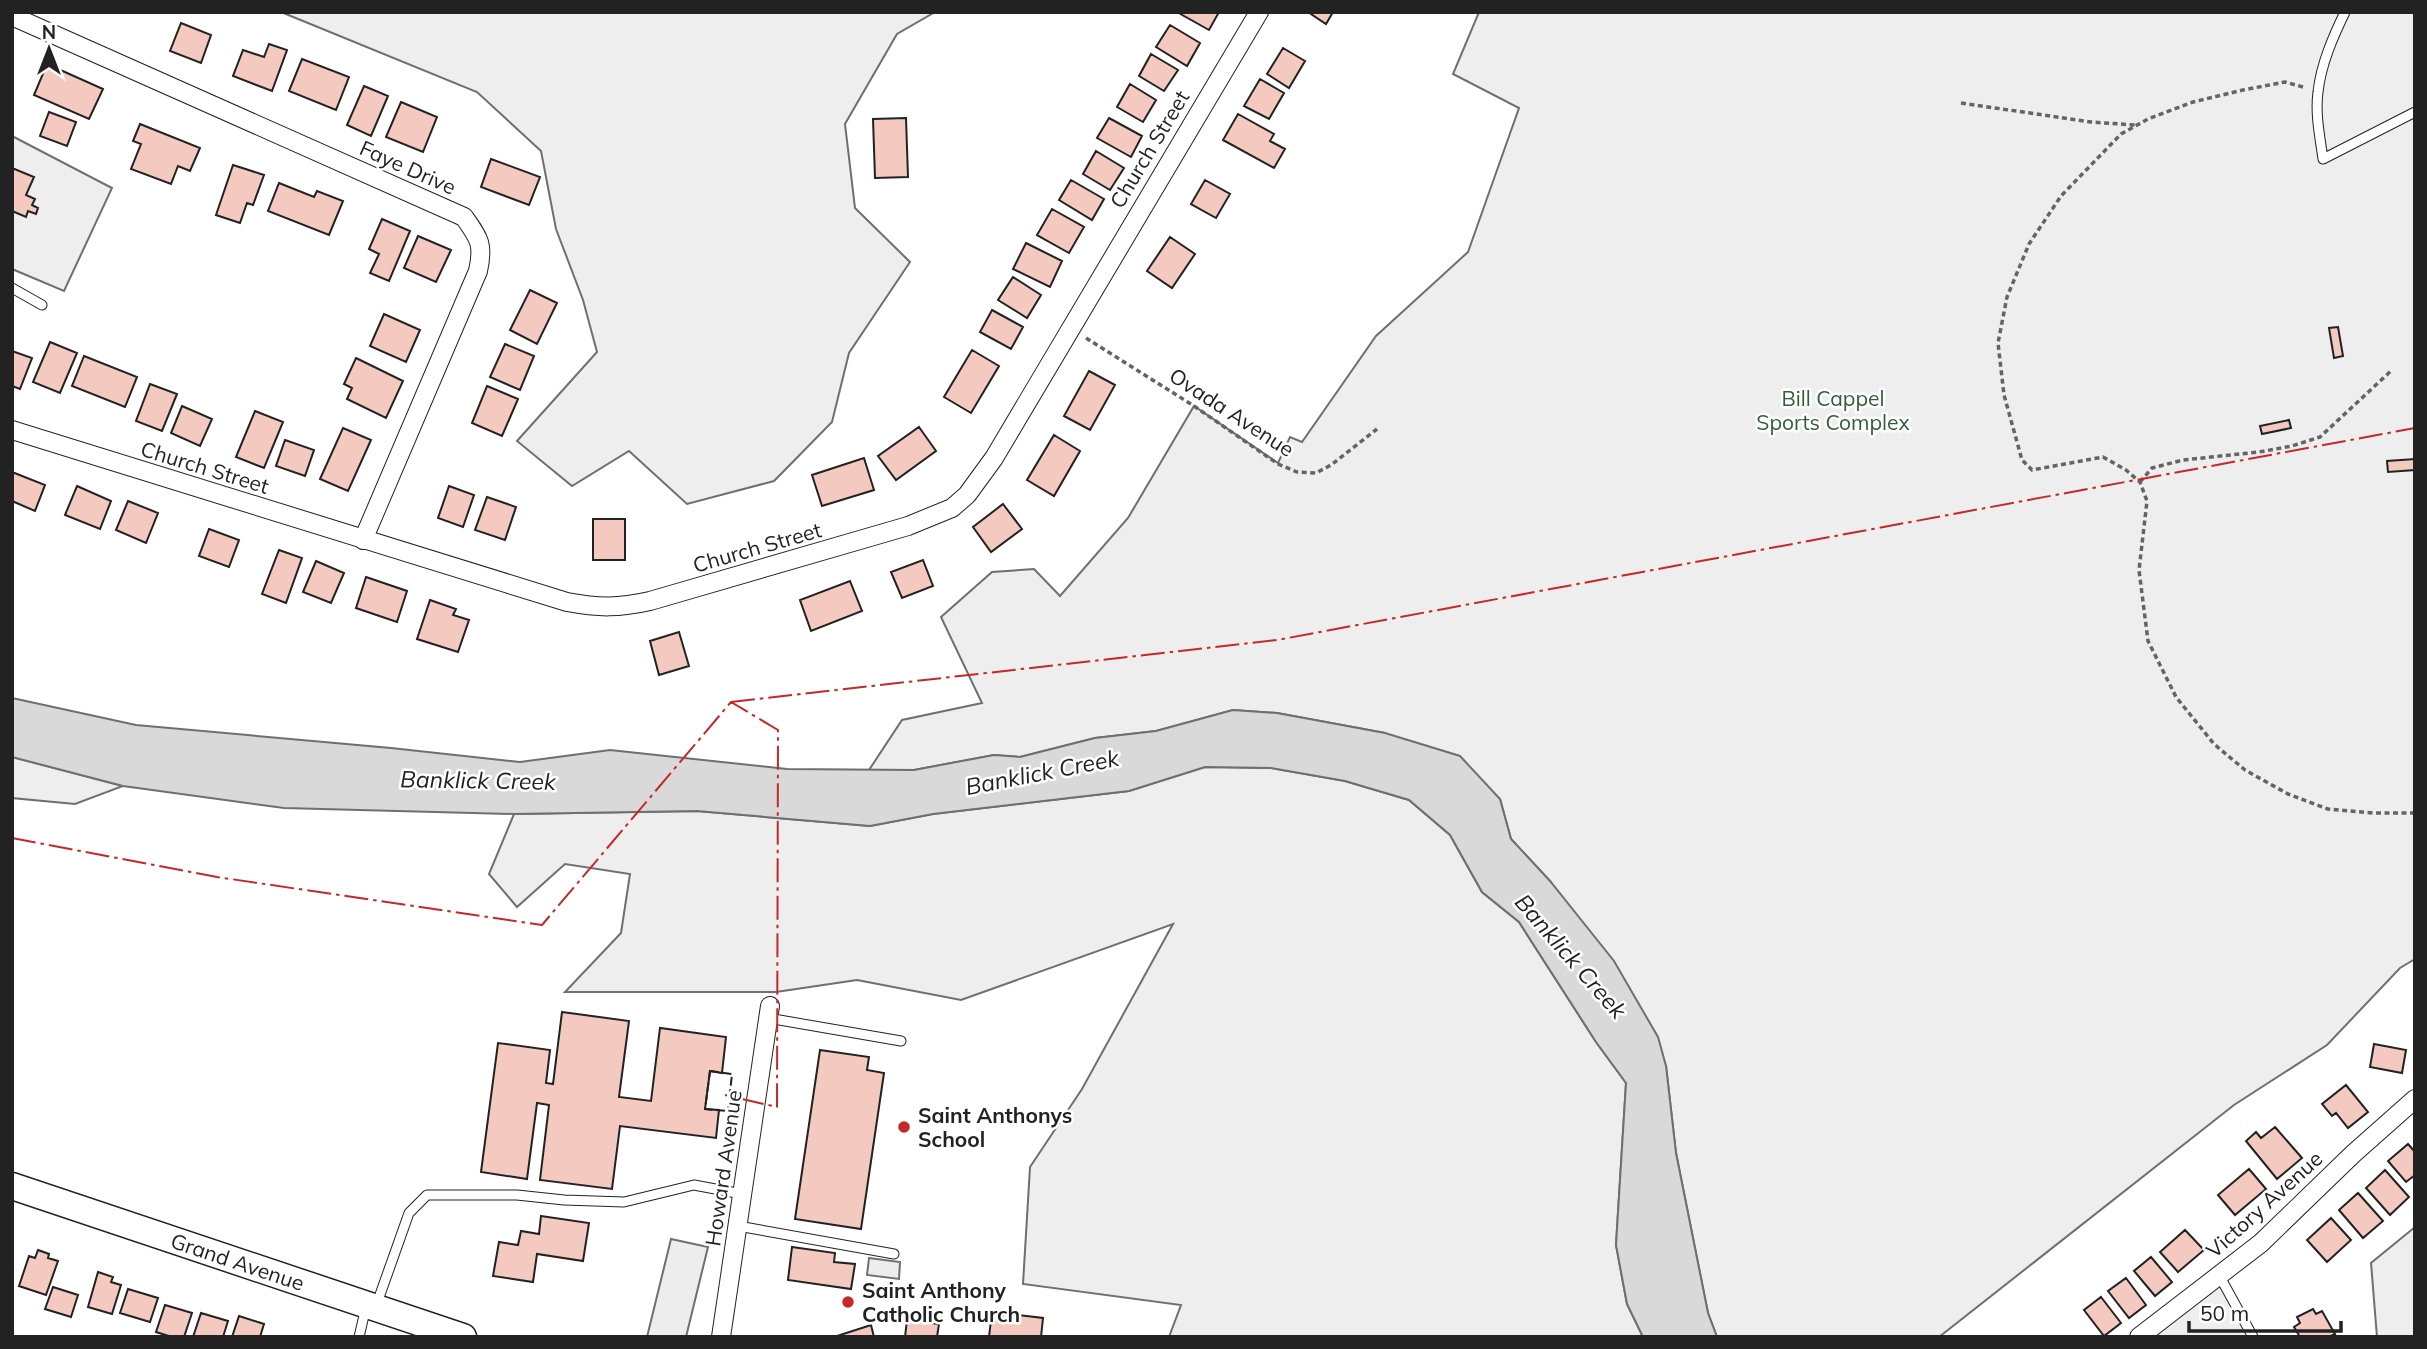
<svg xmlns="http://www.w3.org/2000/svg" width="2427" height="1349" font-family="Mulish,sans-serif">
<rect width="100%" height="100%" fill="#fff"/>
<path fill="#eee" stroke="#6f6f6f" stroke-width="2" d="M281 12H935L897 34 845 124 855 208 910 262 849 353 832 422 774 481 687 504 629 451 572 486 517 441 597 352 583 300 556 229 541 151 477 92Z
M1479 12H2415V959L2400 968 2327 1045 2234 1105 1939 1337H1717L1708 1313 1676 1153 1666 1066 1550 881 1511 839 1500 799 1385 733 1277 713 1233 710 1156 731 1095 738 1020 757 994 755 914 770H869L902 720 982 703 941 617 992 572 1034 569 1060 596 1128 518 1194 406 1278 463 1290 437 1302 442 1376 336 1468 252 1519 108 1453 74Z
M12 136 112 188 64 291 12 269Z
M12 757 123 786 75 804 12 798Z
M1205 767 1271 768 1345 781 1409 800 1450 835 1482 892 1519 922 1596 1042 1626 1083 1616 1245 1627 1304 1643 1337H1169L1181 1305 1023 1284 1030 1167 1082 1089 1173 924 961 1000 857 980 776 992H565L621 933 630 874 565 864 517 907 489 874 514 814 697 811 870 826 933 814 1129 791Z
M2415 1227V1337H2377L2371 1263Z
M2219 1275 2253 1337H2139Z"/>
<path fill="#ededed" stroke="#6f6f6f" stroke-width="2" d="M671 1239 708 1247 686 1337H647Z
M869 1258 900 1262 899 1279 867 1275Z"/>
<path fill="#d9d9d9" stroke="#6f6f6f" stroke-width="2" d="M12 698 136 725 391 748 520 762 610 750 787 769 914 770 994 755 1020 757 1095 738 1156 731 1233 710 1277 713 1385 733 1460 756 1500 799 1511 839 1550 881 1614 961 1658 1037 1666 1066 1676 1153 1708 1313 1717 1337H1643L1627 1304 1616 1245 1626 1083 1596 1042 1519 922 1482 892 1450 835 1409 800 1345 781 1271 768 1205 767 1129 791 933 814 870 826 697 811 514 814 284 808 123 786 12 757Z"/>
<path fill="#f3c9c0" stroke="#222" stroke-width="2" d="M1177 12H1219L1209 30Z
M1308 12H1333L1326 24Z
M181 23 211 35 201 63 170 51Z
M1170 25 1200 43 1187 66 1156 47Z
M269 44 287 50 272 91 233 76 243 50 264 57Z
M1283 48 1305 61 1289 88 1267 74Z
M1151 54 1178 70 1164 91 1139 76Z
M302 59 349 77 336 110 289 91Z
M47 64 103 89 89 119 34 95Z
M1260 79 1284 93 1269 119 1244 106Z
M1130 84 1156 100 1143 122 1117 107Z
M364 86 388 96 371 136 347 125Z
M401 102 437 117 423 152 386 137Z
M49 112 76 122 67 146 40 136Z
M1238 114 1274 134 1270 141 1285 149 1274 168 1223 140Z
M906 118 908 177 875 178 873 119Z
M1109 118 1142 136 1131 157 1097 138Z
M140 124 200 148 190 171 178 166 171 184 131 169 141 144 133 141Z
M1096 151 1124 168 1110 190 1083 174Z
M491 159 540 177 529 205 481 187Z
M233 165 264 175 253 205 247 203 240 223 216 215Z
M12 168 34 177 26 195 35 199 32 205 38 208 36 214 28 211 26 217 12 211Z
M1071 180 1104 199 1092 220 1059 200Z
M1205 180 1230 194 1216 218 1191 204Z
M279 183 314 197 317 191 343 201 329 235 268 211Z
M1052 209 1084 227 1069 253 1037 235Z
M382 219 410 231 389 281 370 273 379 254 369 249Z
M418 236 451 250 436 282 404 268Z
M1170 237 1195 254 1172 288 1147 271Z
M1026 243 1062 261 1050 287 1013 269Z
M1013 277 1041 295 1027 318 998 300Z
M530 290 557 303 537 344 510 330Z
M992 310 1023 327 1011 349 980 332Z
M384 314 420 330 406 362 370 346Z
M2338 327 2343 356 2334 358 2329 328Z
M50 342 77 353 60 393 33 382Z
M505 344 534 356 520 390 490 377Z
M972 350 999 366 971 413 944 397Z
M12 351 32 358 20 389 12 386Z
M84 356 137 377 125 407 72 386Z
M356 358 403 381 386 418 347 399 352 388 344 384Z
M1089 371 1115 385 1090 430 1064 416Z
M150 384 177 394 162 431 136 421Z
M487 386 518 399 502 436 472 423Z
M182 406 212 419 200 446 171 433Z
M255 411 283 422 264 468 236 457Z
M2289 420 2291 428 2262 434 2260 426Z
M919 427 936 451 896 480 878 456Z
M343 428 371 440 348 491 320 479Z
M1054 435 1080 451 1054 496 1027 480Z
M285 440 314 450 305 476 276 466Z
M864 458 874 490 822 506 812 475Z
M2415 459V470L2388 472 2387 461Z
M12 472 45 485 35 511 12 501Z
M77 486 111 501 100 529 65 515Z
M449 486 474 495 463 527 438 518Z
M487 497 516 507 505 540 475 530Z
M128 501 158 513 146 543 116 530Z
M1003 504 1022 529 991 552 973 527Z
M593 519H625V560H593Z
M209 529 239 540 229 567 199 556Z
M279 550 302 558 286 603 262 594Z
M923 560 933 586 902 598 891 572Z
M316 561 344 573 331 603 303 592Z
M366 577 407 591 397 622 356 608Z
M850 581 862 611 811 631 800 600Z
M430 600 456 609 453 615 469 620 458 652 417 639Z
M679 632 689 666 659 675 650 641Z
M562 1012 629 1021 619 1097 651 1101 660 1028 726 1037 722 1073 710 1071 705 1109 719 1110 716 1138 620 1126 612 1189 540 1180 549 1105 537 1103 527 1179 481 1172 498 1043 550 1050 546 1083 553 1084Z
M2374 1044 2406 1050 2402 1073 2370 1067Z
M820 1050 869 1057 867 1070 884 1073 861 1229 795 1219Z
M2346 1085 2368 1112 2348 1128 2336 1113 2332 1116 2322 1104Z
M2275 1127 2302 1158 2277 1179 2246 1141 2256 1132 2261 1138Z
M2408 1144 2415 1152V1175L2406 1182 2388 1161Z
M2249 1169 2266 1189 2235 1215 2218 1195Z
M2385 1170 2409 1197 2390 1215 2366 1188Z
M2358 1193 2383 1221 2363 1238 2339 1210Z
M541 1216 589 1223 583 1261 537 1254 533 1282 493 1276 499 1242 518 1245 521 1231 539 1234Z
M2331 1218 2351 1240 2327 1262 2307 1240Z
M2185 1230 2204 1250 2178 1272 2160 1252Z
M792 1247 835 1253 834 1262 855 1264 851 1289 788 1280Z
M38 1250 49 1254 48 1258 58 1261 46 1295 19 1286 29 1256 35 1258Z
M2151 1257 2172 1282 2155 1296 2134 1271Z
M98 1272 113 1277 111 1282 121 1285 112 1314 88 1307Z
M2126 1278 2146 1305 2129 1318 2108 1291Z
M53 1287 78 1295 71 1317 45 1309Z
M128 1289 158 1298 150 1322 120 1313Z
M2101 1297 2121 1323 2104 1336 2084 1310Z
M165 1305 192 1313 184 1337H172L156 1332Z
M2313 1309 2316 1314 2322 1311 2335 1334 2329 1337H2300L2294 1327 2300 1323 2297 1317Z
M992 1312 1043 1318 1041 1337H989Z
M201 1313 228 1321 223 1337H193Z
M239 1316 264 1324 260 1337H232Z
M907 1320 939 1324 937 1337H905Z
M871 1325 874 1337H834Z"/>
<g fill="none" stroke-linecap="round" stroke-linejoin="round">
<defs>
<path id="lane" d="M2345 12C2333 37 2321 64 2318 92 2315 114 2320 137 2323 159L2415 112
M12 288 42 305
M768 1018 901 1041
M738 1226 894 1254
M2219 1275 2253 1337
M376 1306 409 1213 427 1195H517L564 1200 624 1202 694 1185 742 1194
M359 1337 366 1307"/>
<path id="street" d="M12 16 464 217C479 238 484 244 478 271L363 540
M12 430 567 602C599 608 619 608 650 601L908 526 952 508 967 495 994 458 1259 12
M721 1337 770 1006
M2139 1337 2261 1243 2353 1154 2415 1099"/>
<g id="secondary">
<path id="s1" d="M12 1186 463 1337"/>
</g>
</defs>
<use href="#lane" stroke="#222" stroke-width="11"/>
<use href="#street" stroke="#222" stroke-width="20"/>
<use href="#secondary" stroke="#222" stroke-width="29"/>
<path stroke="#646464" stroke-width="3.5" stroke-dasharray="5 3.5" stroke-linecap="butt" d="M2303 87 2285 82 2243 90 2193 102 2148 119 2121 134 2061 196 2029 244 2007 297 1998 343 2004 395 2022 460 2032 470 2103 457 2126 470 2140 482 2147 501 2139 570 2148 641 2176 697 2214 744 2245 770 2288 794 2328 809 2373 813H2415
M1961 103 2091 122 2135 125
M1086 338 1194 406 1278 464 1297 472 1316 473 1331 465 1377 429
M2140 482 2152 468 2183 460 2259 452 2292 446 2320 437 2392 370"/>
<use href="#lane" stroke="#fff" stroke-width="9"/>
<use href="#street" stroke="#fff" stroke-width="18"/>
<use href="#secondary" stroke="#fff" stroke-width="26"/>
<path stroke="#222" stroke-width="2" stroke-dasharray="9 3.5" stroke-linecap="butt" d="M710 1071 732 1074 728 1111 705 1109Z"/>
<path stroke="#c62828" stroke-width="2" stroke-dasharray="24 5 3.5 5" stroke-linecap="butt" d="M731 702 1277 640 2415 428
M12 838 217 877 542 925 731 702 778 730 777 1107 725 1095"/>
</g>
<g fill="#c62828" stroke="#fff" stroke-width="2.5">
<circle cx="904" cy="1127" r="7"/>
<circle cx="848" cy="1302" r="7"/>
</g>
<g text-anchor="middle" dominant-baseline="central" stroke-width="5" stroke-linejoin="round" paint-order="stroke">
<g font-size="21" fill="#222" stroke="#fff">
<text transform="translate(1149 149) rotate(-59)">Church Street</text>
<text transform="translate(408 167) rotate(24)">Faye Drive</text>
<text transform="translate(1232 412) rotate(33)">Ovada Avenue</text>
<text transform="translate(205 467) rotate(17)">Church Street</text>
<text transform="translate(757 547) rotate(-16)">Church Street</text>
<text transform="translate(723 1168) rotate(-82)">Howard Avenue</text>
<text transform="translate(2264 1204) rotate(-42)">Victory Avenue</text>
<text stroke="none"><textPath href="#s1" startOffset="238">Grand Avenue</textPath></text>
</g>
<g font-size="21" fill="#2f5e38" stroke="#fff">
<text x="1833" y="398">Bill Cappel<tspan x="1833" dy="24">Sports Complex</tspan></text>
</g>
<g font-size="21" font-weight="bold" fill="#222" stroke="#fff" text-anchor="start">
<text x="918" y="1115">Saint Anthonys<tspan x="918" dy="24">School</tspan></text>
<text x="862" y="1290">Saint Anthony<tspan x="862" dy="24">Catholic Church</tspan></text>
</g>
<g font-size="23" font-style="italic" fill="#222" stroke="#fff">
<text transform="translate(1042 772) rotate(-11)">Banklick Creek</text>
<text transform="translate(478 780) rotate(1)">Banklick Creek</text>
<text transform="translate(1571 956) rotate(49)">Banklick Creek</text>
</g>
</g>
<rect width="2427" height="1349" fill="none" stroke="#222222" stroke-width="28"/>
<g transform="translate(49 49)" stroke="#ffffff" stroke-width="5" paint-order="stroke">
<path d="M0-5L12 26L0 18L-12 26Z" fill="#222222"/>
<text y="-10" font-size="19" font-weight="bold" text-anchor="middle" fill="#222222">N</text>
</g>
<path d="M2189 1321v10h152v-10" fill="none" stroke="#222222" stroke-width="3.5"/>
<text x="2200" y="1321" font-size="21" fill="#222222" stroke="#ffffff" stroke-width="5" paint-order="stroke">50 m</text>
</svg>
